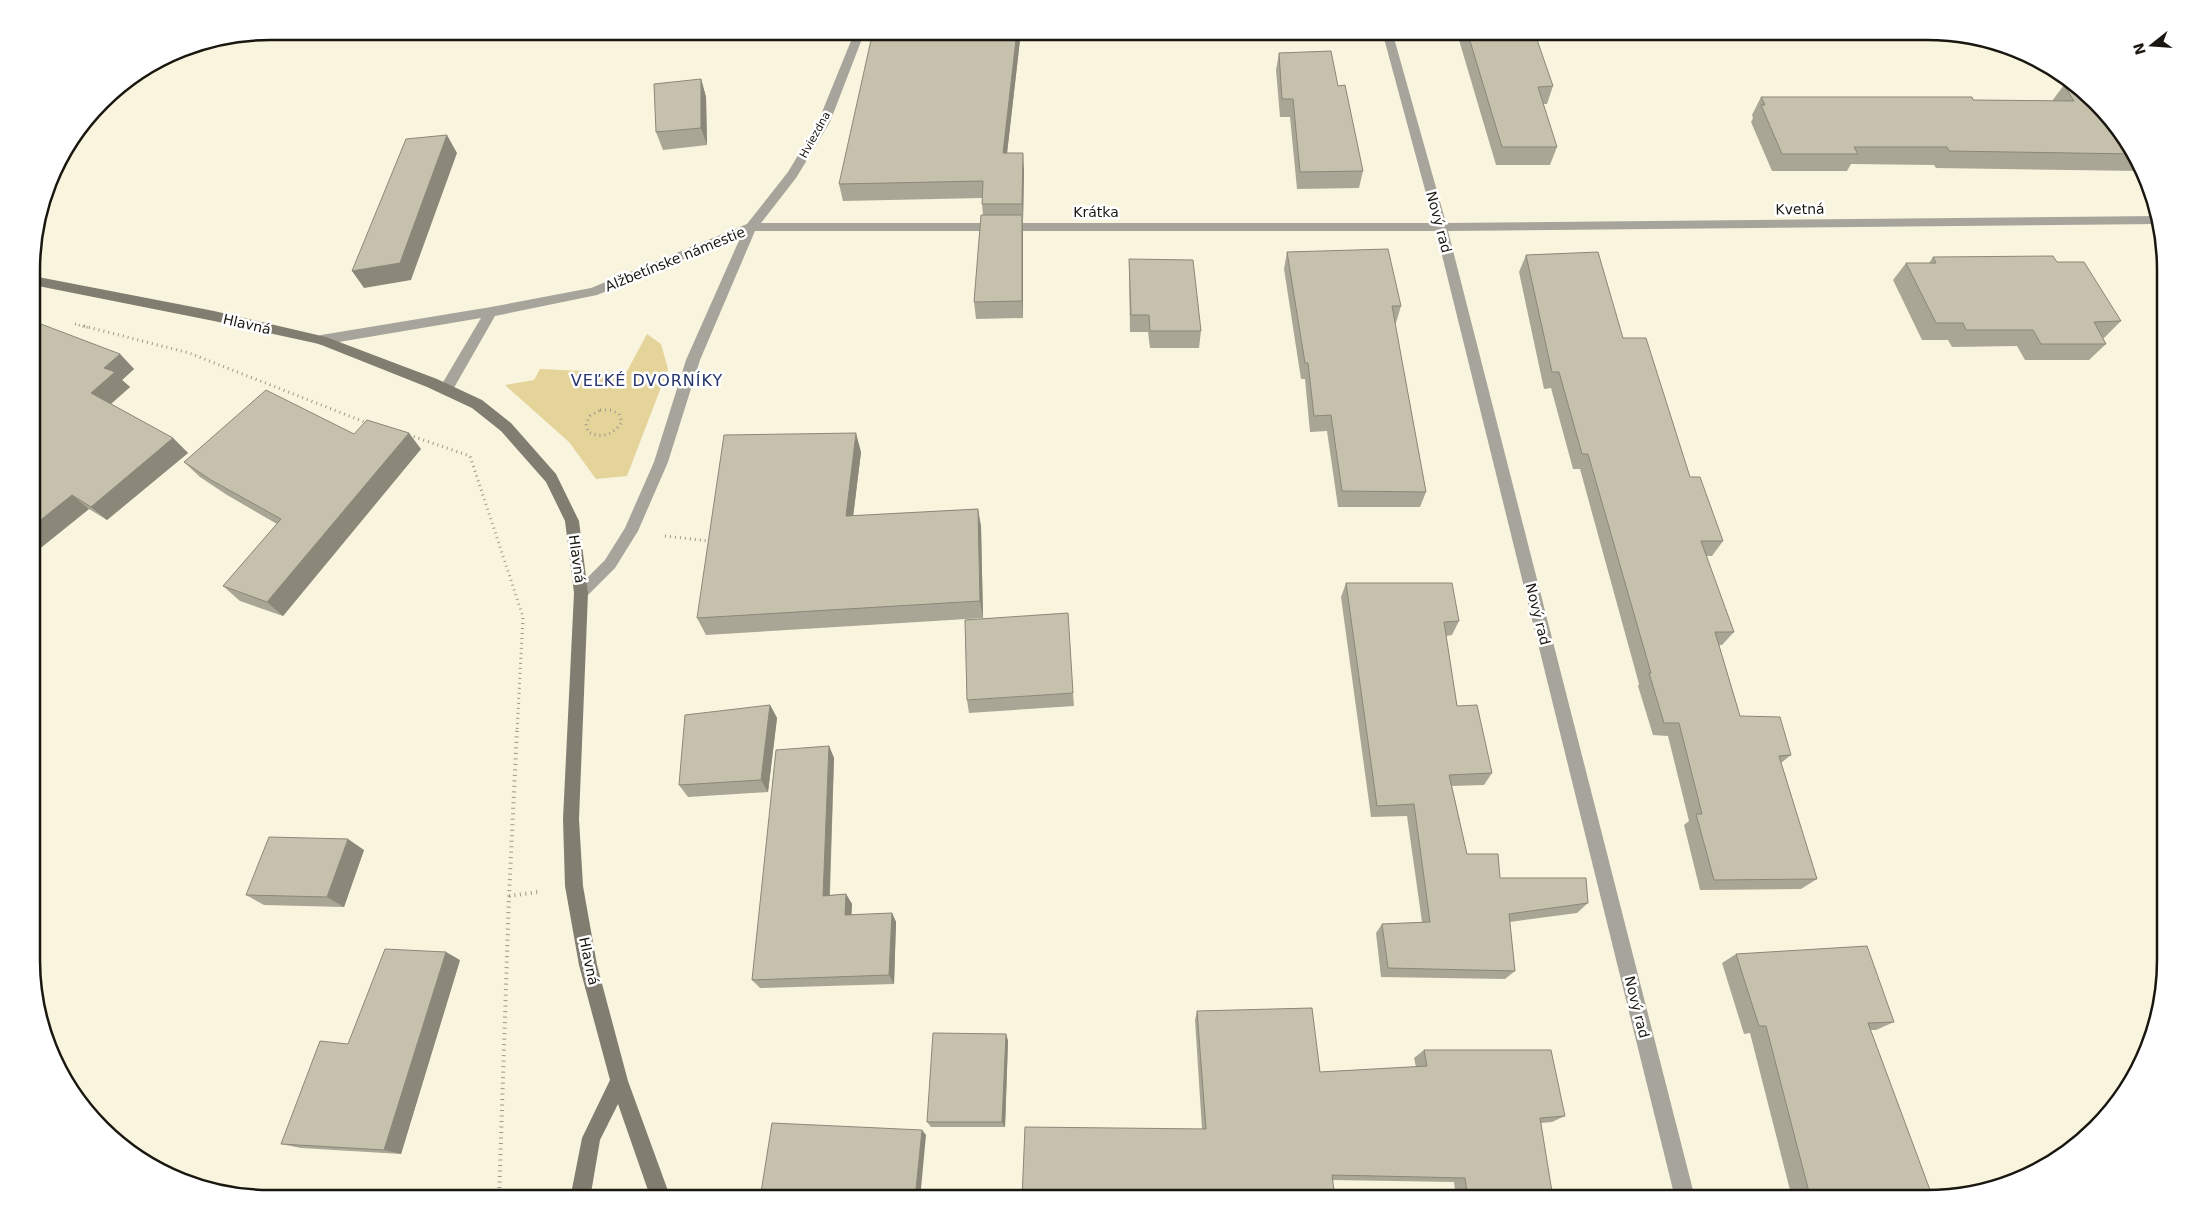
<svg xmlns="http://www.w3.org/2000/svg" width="2197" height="1230" font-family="'DejaVu Sans',sans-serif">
<rect width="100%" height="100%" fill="#f9f4de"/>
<path fill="#e4d49a" d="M647 334 661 344 668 369 627 476 596 479 569 442 505 385 534 380 540 369 626 373Z"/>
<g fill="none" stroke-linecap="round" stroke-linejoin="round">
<path stroke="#9d9989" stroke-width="2.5" stroke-dasharray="1 3" stroke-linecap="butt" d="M75 324 89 328"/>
<path stroke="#9d9989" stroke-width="3" stroke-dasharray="1 4" stroke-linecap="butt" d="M84 326 189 353 367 423
M600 410H611L619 414 622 422C613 435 602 439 588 432L586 424 590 416Z
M409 435 470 456 523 617 517 732
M665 536 709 541"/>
<path stroke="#9d9989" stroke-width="4" stroke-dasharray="1 4.5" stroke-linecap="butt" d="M509 896 538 892
M499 1199 509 896 517 730"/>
<path fill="#a6a49b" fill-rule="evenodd" d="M855 31H865L830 122 796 178 761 223H1434L1382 31H1392L1446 223 2158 216V224L1448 231 1695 1198H1675L1436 231H755L700 360 668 462 638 531 615 568 586 597 581 599 576 597 574 593 576 589 605 560 625 528 654 462 686 360 741 236 597 295 495 316 451 393H441L439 389 481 318 321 345 316 343 315 340 316 337 321 335 491 307 591 288 747 224 788 172 818 122Z"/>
<path fill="#817e71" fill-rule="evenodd" d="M33 276 214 311 326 337 437 379 482 400 511 423 556 474 579 521 588 593 579 819 583 886 597 965 628 1081 671 1199H651L618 1104 600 1140 590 1199H570L582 1138 610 1080 579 965 565 886 563 819 574 593 565 521 546 482 501 431 472 408 427 387 319 344 214 321 33 285Z"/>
</g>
<path fill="#aaa695" d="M1021 31 1007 153 1024 170 1023 221V318L976 319 974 302 983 215 982 204V198L843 201 839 184Z
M1448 31H1540L1537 39H1536L1553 86 1547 104H1543L1557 147 1550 165H1496L1459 40 1450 41Z
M1279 53 1338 86 1363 171 1359 188 1297 189 1290 117H1280L1276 70Z
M701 79 706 97 707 145 663 150 656 132Z
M2064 85 2126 138 2142 171 1936 168 1934 165 1851 164 1847 171H1772L1751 122 1753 118 1752 115 1761 97 2052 101Z
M1287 252 1401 306 1396 323H1395L1426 492 1420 507H1338L1327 431 1310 432 1305 379H1301L1284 269Z
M1526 255 1623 338 1690 477 1723 541 1712 556H1706L1734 632 1722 645H1719L1740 716 1791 755 1781 763 1817 879 1801 889 1700 890 1684 825 1689 821 1668 736 1653 735 1638 686 1639 684 1580 469H1573L1551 388 1544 389 1519 272Z
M1933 257 2057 262 2121 321 2104 338H2103L2106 344 2089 360H2025L2017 346 1952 347 1948 340H1922L1893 280 1906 263H1929Z
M1129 259 1201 331 1199 348H1150L1148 332H1130L1129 276Z
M120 354 134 369 122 380 130 387 111 404 173 438 188 453 107 520 89 509 33 554Z
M354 434 421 449 283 616 240 601 223 586 277 524 227 495 200 477 184 462Z
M861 452 853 516 978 509 981 527 983 618 706 635 697 618Z
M1346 583 1459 621 1452 635 1446 636 1457 706 1492 773 1484 785 1452 786 1467 854 1500 878 1588 903 1577 913 1510 922 1515 971 1505 979 1381 977 1376 933 1382 924 1422 922 1407 816 1371 817 1341 597Z
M1073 693 1074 706 969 713 967 700Z
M770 705 777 718 768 792 688 797 679 785Z
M829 746 834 758 830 895 846 894 852 904 851 915 892 913 896 922 894 984 760 988 752 980Z
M364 850 344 907 264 905 246 895Z
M1736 954 1894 1022 1876 1030H1870L1933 1198H1792L1750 1033 1744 1034 1722 963Z
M460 960 401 1154 301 1148 281 1144 348 1044Z
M1197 1011 1320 1072 1416 1067 1414 1058 1424 1050 1565 1116 1552 1122 1541 1123 1553 1198H1456L1454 1182 1332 1180 1202 1129 1195 1020Z
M1006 1034 1008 1041 1005 1127H931L927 1122Z"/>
<path fill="#8b8779" d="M1017 31H1021L1005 171 1003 153Z
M701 79 706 97 707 145 701 128Z
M447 135 457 153 411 280 364 288 352 271Z
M1023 153 1024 170 1023 221 1022 204Z
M1022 215 1023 233V318L1022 301Z
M120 354 134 369 122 380 130 387 106 408 91 393 104 368Z
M409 433 421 449 283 616 267 602Z
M856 433 861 452 851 534 846 516Z
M173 438 188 453 107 520 91 507Z
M72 495 89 509 33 554V526Z
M978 509 981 527 983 618 980 601Z
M770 705 777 718 768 792 761 780Z
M829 746 834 758 829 906 823 896Z
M348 839 364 850 344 907 327 897Z
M846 894 852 904 851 925 845 915Z
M892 913 896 922 894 984 889 975Z
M446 952 460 960 401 1154 384 1150Z
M1006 1034 1008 1041 1005 1127 1002 1122Z
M922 1130 926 1135 920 1199H915Z"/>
<path fill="#c6c1ad" stroke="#8b8779" d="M873 31H1017L1003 153H1023L1022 204H982L983 181 839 184Z
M1467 31H1534L1553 86 1538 87 1557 147H1502Z
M1331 51 1338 86 1345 85 1363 171 1300 172 1293 99H1282L1279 53Z
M701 79V128L656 132 654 84Z
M2064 85H2070L2126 138 2134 154 1949 151 1947 147H1854L1858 154H1782L1761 105H1765L1761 97H1972L1973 100 2074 101Z
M447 135 400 263 352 271 406 139Z
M981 215H1022V301L974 302Z
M1388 249 1401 306H1392L1426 492 1342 491 1331 415 1314 416 1308 363H1305L1287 252Z
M1598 252 1623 338H1646L1690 477H1700L1723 541H1701L1734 632H1715L1740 716 1780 717 1791 755 1779 756 1817 879 1714 880 1696 814H1702L1679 723H1664L1649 673H1651L1588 454H1582L1559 372H1552L1526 255Z
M2053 256 2057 262H2084L2121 321 2094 322 2106 344H2041L2033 330H1966L1963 323H1936L1906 263H1936L1933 257Z
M1129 259 1193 260 1201 331H1150L1149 315H1131Z
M33 321 120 354 104 368 115 372 91 393 173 438 91 507 72 495 33 526Z
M266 390 354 434 367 420 409 433 267 602 223 586 281 519 211 480 184 462Z
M856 433 846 516 978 509 980 601 697 618 724 435Z
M1346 583H1452L1459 621 1444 622 1457 706 1477 705 1492 773 1449 775 1467 854H1498L1500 878H1586L1588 903 1509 914 1515 971 1388 968 1382 924 1430 922 1414 804 1377 806Z
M1068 613 1073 693 967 700 965 620Z
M770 705 761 780 679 785 685 715Z
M829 746 823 896 846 894 845 915 892 913 889 975 752 980 776 750Z
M269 837 348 839 327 897 246 895Z
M1867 946 1894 1022 1868 1023 1933 1198H1815L1814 1196H1810L1766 1026H1759L1736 954Z
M385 949 446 952 384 1150 281 1144 320 1041 348 1044Z
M1312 1008 1320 1072 1427 1066 1424 1050H1551L1565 1116 1540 1118 1553 1198H1468L1465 1178 1332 1175 1335 1198 1022 1199 1025 1127 1206 1129 1197 1011Z
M933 1033 1006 1034 1002 1122H927Z
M772 1123 922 1130 915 1199H760Z"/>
<g text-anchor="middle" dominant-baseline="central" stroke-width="5" stroke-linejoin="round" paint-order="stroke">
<g font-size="11" fill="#19170f" stroke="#fff">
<text transform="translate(815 135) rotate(-61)">Hviezdna</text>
</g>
<g font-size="14" fill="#19170f" stroke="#fff">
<text transform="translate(1800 209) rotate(-1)">Kvetná</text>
<text x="1096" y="212">Krátka</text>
<text transform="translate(1439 222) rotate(75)">Nový rad</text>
<text transform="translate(675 259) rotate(-22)">Alžbetínske námestie</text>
<text transform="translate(247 324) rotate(13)">Hlavná</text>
<text transform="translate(577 559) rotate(82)">Hlavná</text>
<text transform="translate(1538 614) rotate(76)">Nový rad</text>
<text transform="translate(589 961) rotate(78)">Hlavná</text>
<text transform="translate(1637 1007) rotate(76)">Nový rad</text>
</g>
<g font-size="16" letter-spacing="1" fill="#25346d" stroke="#fff">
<text x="647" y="380">VEĽKÉ DVORNÍKY</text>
</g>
</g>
<path d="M0 0H2197V1230H0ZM270 40H1927A230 230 0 0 1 2157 270V960A230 230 0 0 1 1927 1190H270A230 230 0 0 1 40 960V270A230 230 0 0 1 270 40Z" fill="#fff" fill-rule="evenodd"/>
<path fill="none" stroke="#19170f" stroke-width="2.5" d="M270 40H1927A230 230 0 0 1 2157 270V960A230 230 0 0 1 1927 1190H270A230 230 0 0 1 40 960V270A230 230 0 0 1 270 40Z"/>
<g transform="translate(2152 45) rotate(253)" stroke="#ffffff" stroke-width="4" paint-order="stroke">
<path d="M0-4L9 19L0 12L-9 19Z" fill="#19170f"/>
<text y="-8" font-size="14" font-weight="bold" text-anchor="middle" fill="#19170f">N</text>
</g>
</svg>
